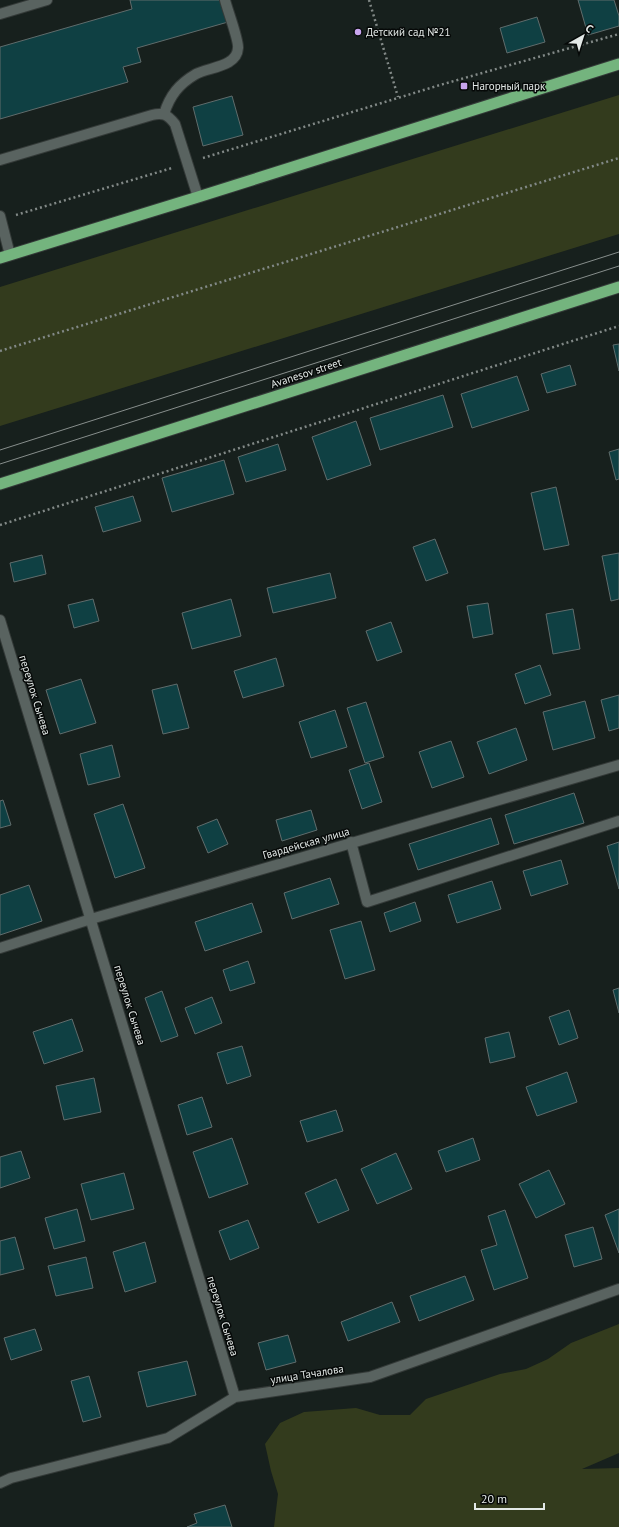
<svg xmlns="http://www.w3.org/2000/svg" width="619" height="1527" font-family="'PT Sans',sans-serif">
<rect width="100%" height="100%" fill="#17201d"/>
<path fill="#333b1d" d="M619 95V234L0 426V287Z
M619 1324V1453L582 1469 619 1468V1527H274L278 1494 271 1471 265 1444 280 1423 304 1412 356 1408 380 1415H410L426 1399 500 1374 526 1369 548 1359 571 1343Z"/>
<path fill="#0f4043" stroke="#606c6c" d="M130 0H222L228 22 137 48 141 62 123 67 128 82 0 119V47L132 9Z
M578 0H614L619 16V26L588 35Z
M537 17 545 42 507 53 500 28Z
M232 96 243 135 203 146 193 107Z
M619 344V371L613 345Z
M570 365 576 385 547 393 541 374Z
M517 376 529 410 472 428 461 394Z
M443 395 453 427 380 450 370 418Z
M356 421 371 465 327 480 312 437Z
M278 444 286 470 246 482 238 457Z
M619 449V479L616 480 609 452Z
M224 460 234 494 172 512 162 478Z
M556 487 569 545 544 550 531 493Z
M133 496 141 521 103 532 95 507Z
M435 539 448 573 426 581 413 547Z
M619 553V599L611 601 602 556Z
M42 555 46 574 14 582 10 563Z
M330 573 336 598 273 613 267 588Z
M93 599 99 621 74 628 68 605Z
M231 599 241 636 192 649 182 613Z
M488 603 493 634 473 638 467 606Z
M573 609 580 649 553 654 546 614Z
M391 622 402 652 377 661 366 631Z
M276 658 284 686 243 698 234 671Z
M540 665 551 695 525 704 515 674Z
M81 679 96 723 60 734 46 690Z
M177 684 189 728 163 734 152 690Z
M619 695V728L609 731 601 700Z
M585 701 595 738 553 750 543 712Z
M366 702 384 757 365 763 347 708Z
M335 710 347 747 311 758 299 722Z
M516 728 527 760 489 774 477 742Z
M451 741 464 777 432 788 419 752Z
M112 745 120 777 88 785 80 754Z
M369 763 382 802 362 809 349 770Z
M574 793 584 823 514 844 505 815Z
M3 800 11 825 0 828V801Z
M123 804 145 868 115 878 94 814Z
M311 810 317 830 282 841 276 820Z
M491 818 499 844 418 870 409 844Z
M217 819 228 844 208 853 197 827Z
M619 842V889L607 846Z
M561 860 568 884 531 896 523 871Z
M330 878 339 904 292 919 284 893Z
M492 881 501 909 457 923 448 895Z
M29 885 42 921 0 935V895Z
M415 902 421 921 390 932 384 913Z
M252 903 262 932 205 951 195 922Z
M361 921 375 970 345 979 330 930Z
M248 961 255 983 230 991 223 970Z
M619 988V1013L613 990Z
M162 991 178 1036 161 1042 145 998Z
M212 997 222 1023 195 1034 185 1008Z
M569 1010 578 1038 559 1045 549 1017Z
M72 1019 83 1051 44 1064 33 1032Z
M509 1032 515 1057 490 1063 485 1038Z
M242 1046 251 1076 227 1084 217 1053Z
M567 1072 577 1102 537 1116 526 1087Z
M94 1078 101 1112 64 1120 56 1086Z
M202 1097 212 1127 187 1135 178 1105Z
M336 1110 343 1131 307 1142 300 1121Z
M232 1138 248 1184 209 1198 193 1152Z
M473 1138 480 1160 446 1172 438 1151Z
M21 1151 30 1178 0 1188V1157Z
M396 1153 412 1189 377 1204 361 1169Z
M549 1170 565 1204 536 1218 519 1184Z
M124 1173 134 1209 91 1220 81 1184Z
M336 1179 349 1210 318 1223 305 1193Z
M77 1209 85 1241 54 1249 45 1218Z
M619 1209V1253L605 1215Z
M505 1210 528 1278 494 1290 481 1250 497 1245 488 1216Z
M248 1220 259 1248 230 1260 219 1231Z
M593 1227 602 1259 574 1267 565 1235Z
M15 1237 24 1269 0 1275V1241Z
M145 1242 156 1282 125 1292 113 1252Z
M86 1257 93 1288 56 1296 48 1266Z
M465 1276 474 1300 419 1321 410 1296Z
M392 1302 400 1322 348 1341 341 1322Z
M35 1329 42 1350 11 1360 4 1338Z
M288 1335 296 1362 266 1370 258 1343Z
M187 1361 196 1395 147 1407 138 1372Z
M89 1376 101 1417 83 1422 71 1381Z
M225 1505 232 1527H187L197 1523 194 1514Z"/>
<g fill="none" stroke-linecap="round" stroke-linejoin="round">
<defs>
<path id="service" d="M0 14 47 0
M164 114C170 95 179 84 196 74 209 67 237 67 238 48 239 40 227 9 225 0
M0 160 152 115C163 112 168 115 175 124L198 197
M0 216 10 255
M351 842 367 902 619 821"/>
<path id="minor" d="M0 620 235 1397
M0 948 91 919 619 765
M0 1483 11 1478 168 1438 235 1397 370 1377 619 1289"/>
<path id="trunk" d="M0 258 198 197 619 64
M0 484 619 287"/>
</defs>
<use href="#service" stroke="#343a38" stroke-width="12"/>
<use href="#minor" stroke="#343a38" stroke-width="12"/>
<use href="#trunk" stroke="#343a38" stroke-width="13"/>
<path stroke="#828987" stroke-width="2.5" stroke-dasharray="2 3" stroke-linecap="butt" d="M369 0 398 97
M203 158 440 85 619 34
M16 215 172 168
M0 351 619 158
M0 525 619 326"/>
<use href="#service" stroke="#596360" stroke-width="10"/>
<use href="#minor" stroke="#596360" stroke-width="10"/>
<use href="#trunk" stroke="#74b47e" stroke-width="11"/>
<path stroke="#878e8c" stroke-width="1" d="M0 450 619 252
M0 464 619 266"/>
</g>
<g fill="#c8a5ee" stroke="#060908" stroke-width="1.5">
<circle cx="358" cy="32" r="4"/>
<rect x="460" y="82" width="8" height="8" rx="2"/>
</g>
<g text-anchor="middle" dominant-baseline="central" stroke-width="3" stroke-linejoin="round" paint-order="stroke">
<g font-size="11" fill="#e3e9e7" stroke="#060908" text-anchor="start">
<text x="366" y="32">Детский сад №21</text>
<text x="472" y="86">Нагорный парк</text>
</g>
<g font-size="11" fill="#e3e9e7" stroke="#060908">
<text transform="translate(306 373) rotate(-18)">Avanesov street</text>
<text transform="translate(35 695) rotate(73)">переулок Сычева</text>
<text transform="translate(306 843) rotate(-16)">Гвардейская улица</text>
<text transform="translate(130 1005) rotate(73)">переулок Сычева</text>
<text transform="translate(223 1316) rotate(73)">переулок Сычева</text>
<text transform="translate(307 1374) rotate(-9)">улица Тачалова</text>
</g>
</g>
<g transform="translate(583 36) rotate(39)" stroke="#060908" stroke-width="3" paint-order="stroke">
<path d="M0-3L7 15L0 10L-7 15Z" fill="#e3e9e7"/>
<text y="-6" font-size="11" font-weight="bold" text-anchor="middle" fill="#e3e9e7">С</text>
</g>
<path d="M475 1503v6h69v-6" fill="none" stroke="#e3e9e7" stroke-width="2"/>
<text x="481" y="1503" font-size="12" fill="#e3e9e7" stroke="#060908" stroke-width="3" paint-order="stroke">20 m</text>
</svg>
